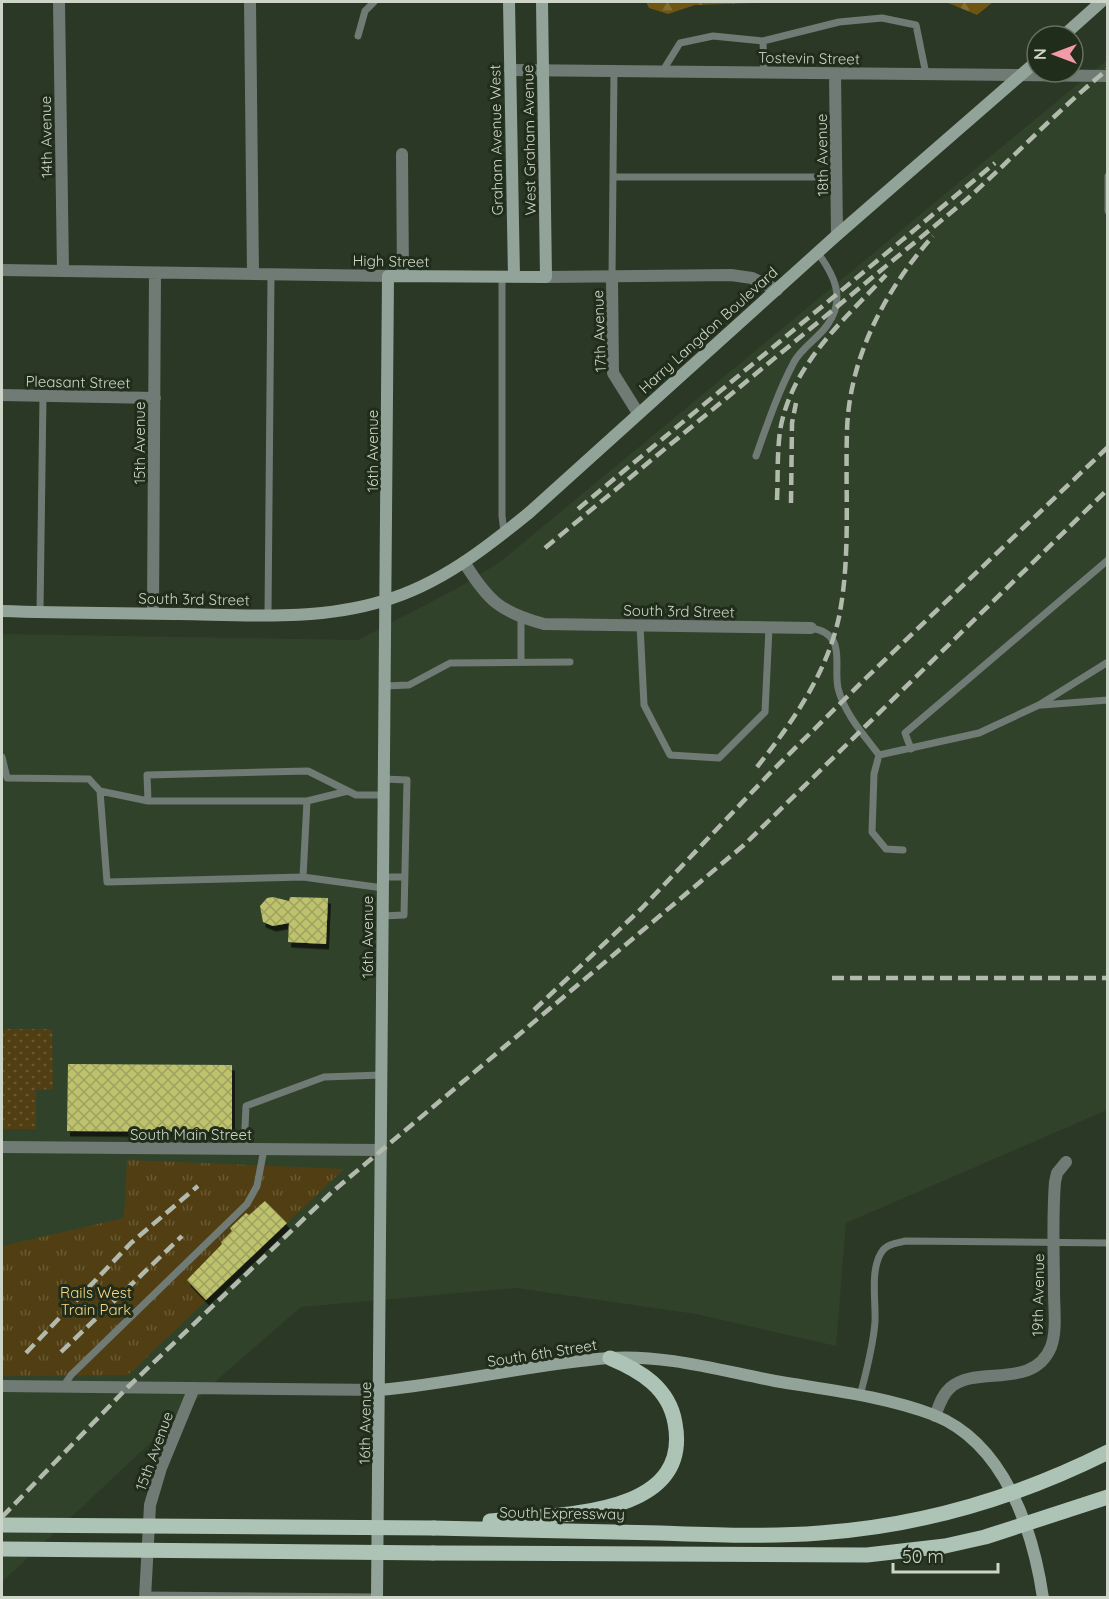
<svg xmlns="http://www.w3.org/2000/svg" width="1109" height="1599" font-family="Quicksand,sans-serif">
<defs>
<pattern id="grass-dots" width="8" height="8" patternUnits="userSpaceOnUse" patternTransform="scale(1.5)"><rect width="8" height="8" fill="#513f13"/><path d="M2 2h.1M6 6h.1" fill="none" stroke="#695a34" stroke-width="1.8" stroke-linecap="round"/></pattern>
<pattern id="forest-firs" width="22" height="20" patternUnits="userSpaceOnUse" patternTransform="scale(1.5)"><rect width="22" height="20" fill="#6f5511"/><path d="M5 1l3.5 6h-7zM16 11l3.5 6h-7z" fill="#826d32"/></pattern>
<pattern id="park-tufts" width="24" height="20" patternUnits="userSpaceOnUse" patternTransform="scale(1.5)"><rect width="24" height="20" fill="#513f13"/><path d="M3 7l-1-3M5 7V3M7 7l1-3M15 17l-1-3M17 17v-4M19 17l1-3" fill="none" stroke="#695a34"/></pattern>
<pattern id="building-cross-hatch" width="8" height="8" patternUnits="userSpaceOnUse" patternTransform="scale(1.5)"><rect width="8" height="8" fill="#bec26c"/><path d="M0 0l8 8M0 8l8-8" fill="none" stroke="#9ea260"/></pattern>
<filter id="shadow"><feDropShadow dx="3" dy="5.5" stdDeviation="0" flood-color="#0009"/></filter>
</defs>
<rect width="100%" height="100%" fill="#2b3825"/>
<path fill="#31422a" d="M1107 60V1110L846 1223 836 1346 696 1314 516 1288 301 1307 226 1372 2 1582V634L358 640 458 588 500 562Z"/>
<path fill="url(#grass-dots)" d="M2 1029H52L53 1089 36 1090V1129H2Z"/>
<path fill="url(#forest-firs)" d="M646 2H786L695 5 668 14 649 8Z
M946 2H993L977 15Z"/>
<path fill="url(#park-tufts)" d="M127 1160 344 1169 128 1375 2 1376V1246L124 1218Z"/>
<path fill="url(#building-cross-hatch)" filter="url(#shadow)" d="M273 897 289 901 290 897 328 898 326 944 288 942 289 923 273 926 263 922 260 906 267 898Z
M68 1064 232 1065V1132L67 1131Z
M265 1201 287 1223 206 1300 187 1280 222 1244 221 1242 232 1231 230 1228 246 1213 249 1215Z"/>
<g fill="none" stroke-linecap="round" stroke-linejoin="round">
<path stroke="#707b75" stroke-width="7" d="M358 36 365 11 374 2
M763 41 839 22 882 18 916 25 926 74
M662 72 680 43 713 36 763 41 764 73
M1108 176V211
M613 177H837
M502 277V516L504 532
M612 277 614 71
M756 456C767 425 778 392 794 362 802 347 819 338 828 324 846 298 834 275 818 253
M40 612 43 396
M268 615 271 275
M521 618V662
M640 625 644 705 670 755 719 758 765 712 769 628
M811 628C848 634 833 664 838 688 844 713 864 735 879 755L979 733 1039 705 1108 662
M385 686 409 685 450 663 570 662
M1042 705 1108 700
M911 749 905 733 1108 560
M879 755 874 774 872 832 886 849 903 850
M2 757 7 778 89 779 100 791 107 882 303 877 383 888
M100 791 148 801 147 775 308 771 356 795H383
M148 801H307L348 791
M303 877 307 801
M383 877H405
M382 916 404 915 407 780 384 779
M244 1149 246 1106 324 1077 382 1075
M63 1387 71 1375 247 1204 257 1186 264 1149
M860 1396C866 1372 873 1348 875 1322 876 1302 870 1271 881 1253 886 1244 897 1243 906 1241L1108 1243
M145 1595 377 1597"/>
<path stroke="#707b75" stroke-width="12" d="M59 2 63 271
M250 2 253 274
M510 70 1108 76
M835 74 837 235
M402 154 403 276
M2 270 388 276
M546 277 731 275 752 278 777 290
M612 277 613 373 638 413
M2 395 155 398
M464 562C488 601 500 612 544 624L811 628
M153 613 155 273
M2 1147 381 1150
M2 1386 380 1390
M935 1416C939 1406 942 1395 950 1388 976 1364 1033 1391 1051 1347 1057 1331 1054 1309 1054 1292 1054 1255 1052 1219 1055 1182L1057 1173 1066 1162
M145 1598 150 1505 161 1468 194 1388"/>
<path stroke="#92a49a" stroke-width="12" d="M509 2 514 277
M1063 36 1101 2
M2 611C61 613 120 613 179 614 247 615 318 621 383 601 439 585 486 548 530 512L837 235 1037 61
M380 1390C457 1383 532 1364 609 1358 664 1354 722 1371 775 1381 828 1390 884 1396 934 1415 1004 1443 1033 1529 1043 1598
M377 1598 388 276 546 277 542 2"/>
<path stroke="#acc3b6" stroke-width="15" d="M490 1521C551 1514 693 1520 675 1423 669 1388 641 1371 610 1358
M434 1528C509 1530 585 1531 661 1533 714 1535 768 1537 820 1533 921 1526 1018 1497 1108 1452
M433 1553 867 1555 945 1546 985 1537 1108 1497"/>
<path stroke="#b1baad" stroke-width="4.5" stroke-dasharray="12 6" stroke-linecap="butt" d="M777 500C778 477 777 454 780 431 791 365 843 321 886 275
M791 503 792 423 796 403
M578 509 995 163
M545 548 966 200C1014 157 1058 110 1108 69
M757 767C792 723 827 673 839 617 851 556 845 493 847 431 849 358 885 290 933 236
M832 978H1108
M534 1010 642 908 772 771 866 678 1108 447
M61 1352 182 1236
M26 1353 131 1243 198 1186
M2 1517 128 1387 332 1192 744 845 1108 489"/>
<path stroke="#acc3b6" stroke-width="15" d="M2 1525 434 1528
M2 1549 433 1553"/>
</g>
<g text-anchor="middle" dominant-baseline="central" stroke-width="6" stroke-linejoin="round" paint-order="stroke">
<g font-size="15" fill="#cdd5c9" stroke="#212d1b">
<text transform="translate(809 58) rotate(1)">Tostevin Street</text>
<text transform="translate(46 137) rotate(-91)">14th Avenue</text>
<text transform="translate(496 140) rotate(-91)">Graham Avenue West</text>
<text transform="translate(529 140) rotate(-91)">West Graham Avenue</text>
<text transform="translate(822 155) rotate(-91)">18th Avenue</text>
<text transform="translate(391 261) rotate(1)">High Street</text>
<text transform="translate(708 330) rotate(-42)">Harry Langdon Boulevard</text>
<text transform="translate(599 331) rotate(-92)">17th Avenue</text>
<text transform="translate(78 382) rotate(1)">Pleasant Street</text>
<text transform="translate(139 443) rotate(-90)">15th Avenue</text>
<text transform="translate(372 451) rotate(-90)">16th Avenue</text>
<text transform="translate(194 599) rotate(1)">South 3rd Street</text>
<text transform="translate(679 611) rotate(1)">South 3rd Street</text>
<text transform="translate(367 937) rotate(-90)">16th Avenue</text>
<text x="191" y="1134">South Main Street</text>
<text transform="translate(1038 1295) rotate(-89)">19th Avenue</text>
<text transform="translate(542 1353) rotate(-9)">South 6th Street</text>
<text transform="translate(365 1423) rotate(-89)">16th Avenue</text>
<text transform="translate(154 1451) rotate(-70)">15th Avenue</text>
<text transform="translate(562 1513) rotate(1)">South Expressway</text>
</g>
<g font-size="15" fill="#fdd783" stroke="#212d1b">
<text x="96" y="1292">Rails West<tspan x="96" dy="17">Train Park</tspan></text>
</g>
</g>
<rect width="1109" height="1599" fill="none" stroke="#cdd5c9" stroke-width="6"/>
<g transform="translate(1055 54) rotate(270)"><circle r="28" fill="#212d1b" stroke="#667061" stroke-width="1.5"/>
<path d="M0-4.5L10 22L0 15L-10 22Z" fill="#f39aa7"/>
<text y="-9" font-size="16" font-weight="bold" text-anchor="middle" fill="#cdd5c9">N</text>
</g>
<path d="M893 1563v9h105v-9" fill="none" stroke="#cdd5c9" stroke-width="3"/>
<text x="902" y="1563" font-size="18" fill="#cdd5c9" stroke="#212d1b" stroke-width="4.5" paint-order="stroke">50 m</text>
</svg>
